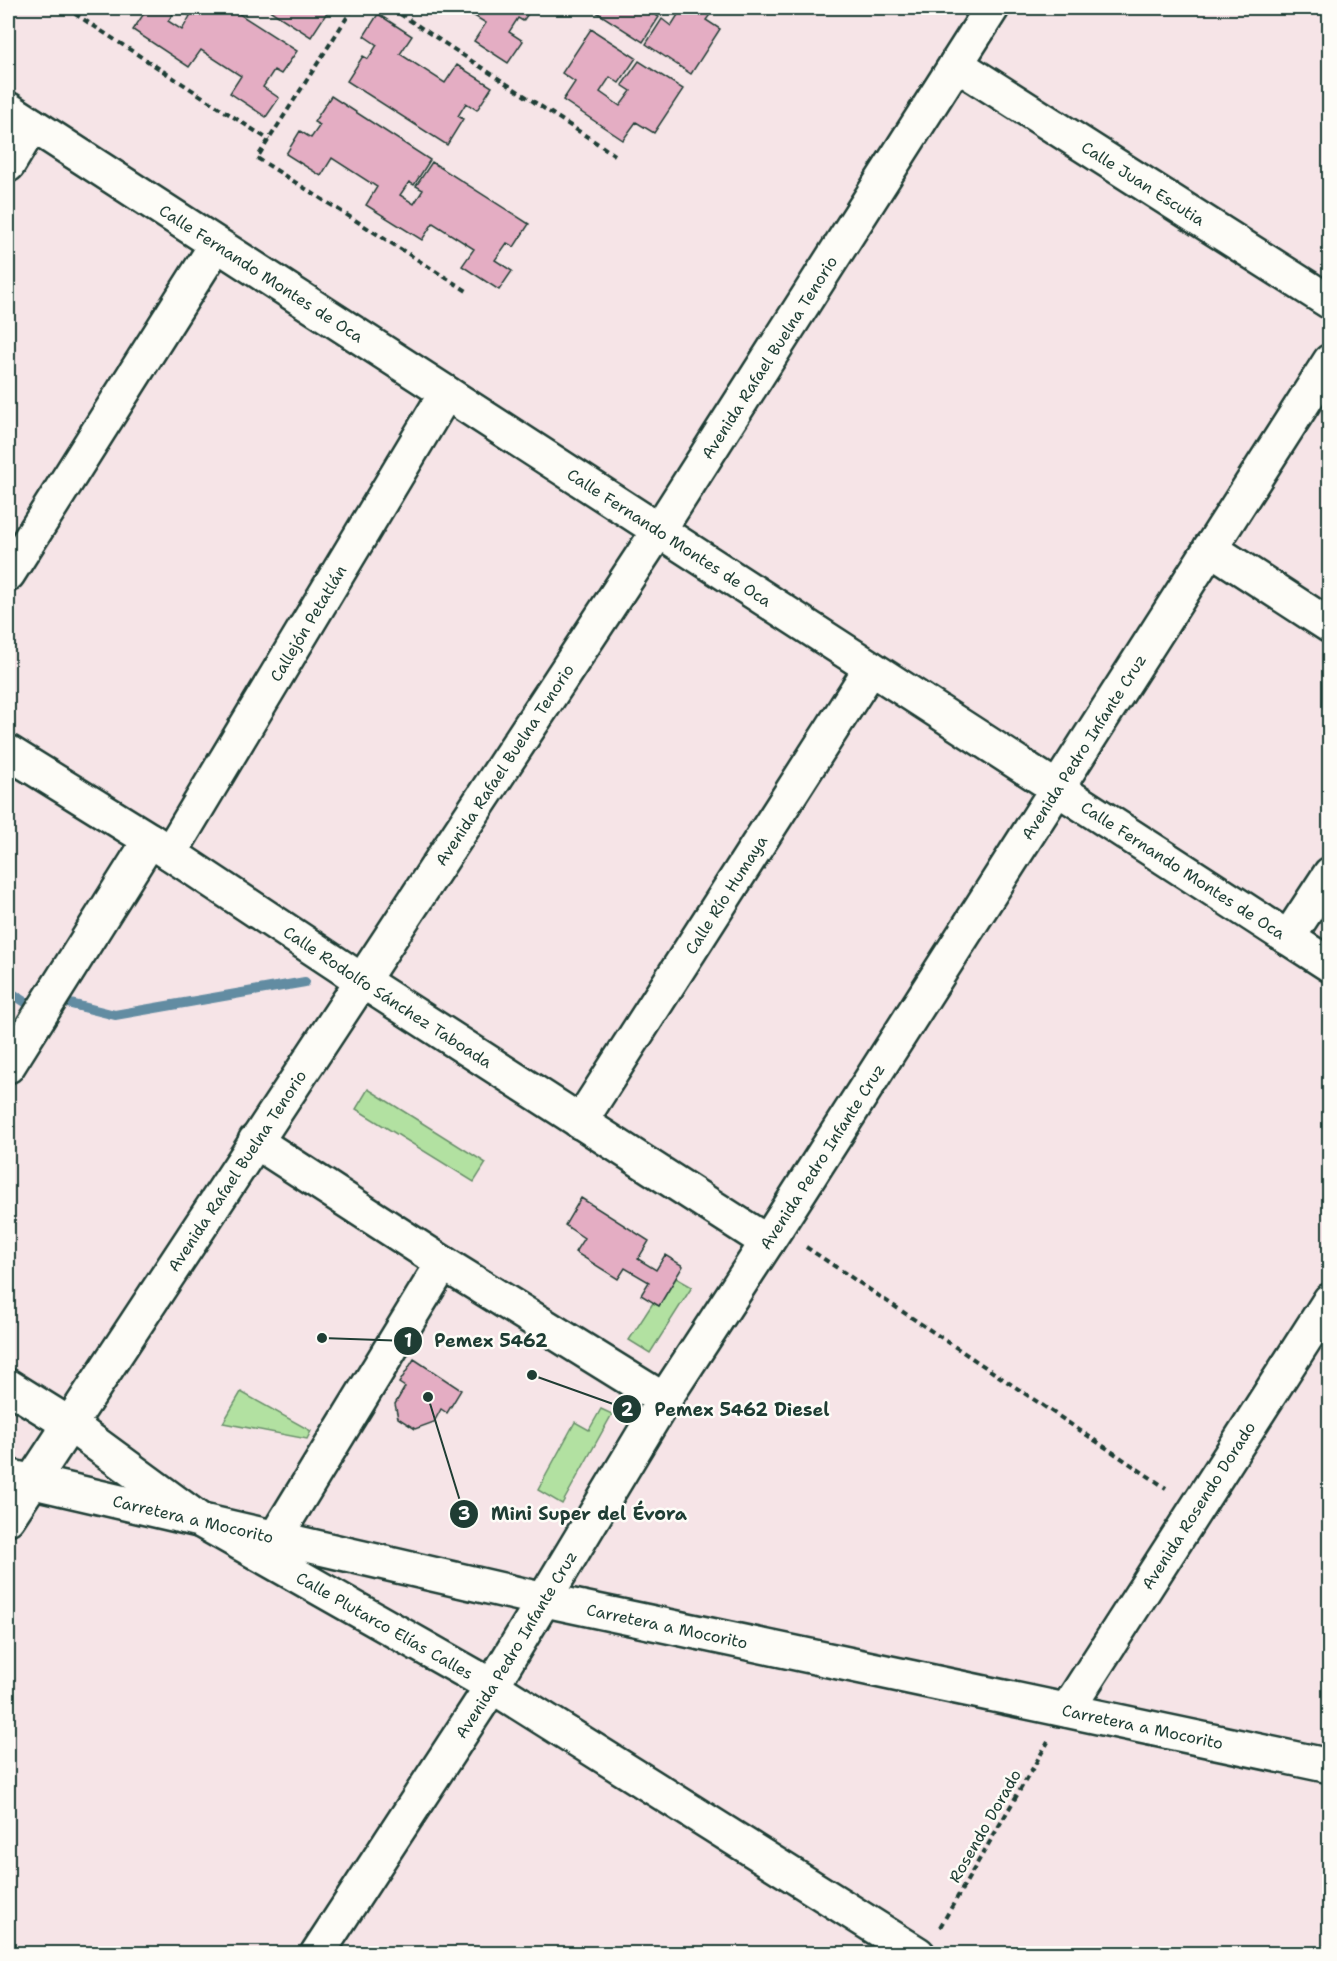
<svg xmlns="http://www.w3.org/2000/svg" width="1337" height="1961" font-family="'Shantell Sans',sans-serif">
<rect width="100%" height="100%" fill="#f6e4e7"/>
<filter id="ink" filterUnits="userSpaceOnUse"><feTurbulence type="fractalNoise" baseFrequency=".0167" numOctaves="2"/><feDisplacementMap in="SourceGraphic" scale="12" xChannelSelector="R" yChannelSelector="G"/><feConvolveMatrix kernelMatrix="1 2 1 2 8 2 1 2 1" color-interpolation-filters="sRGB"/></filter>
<g filter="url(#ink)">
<path fill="#b2e1a1" stroke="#688f6a" stroke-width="1.5" d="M368 1089 486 1163 474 1182 356 1109Z
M676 1278 692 1287 650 1353 629 1340 653 1303 659 1306Z
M241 1392 311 1431 307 1439 223 1423Z
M601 1409 612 1414 562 1504 538 1490 575 1422 589 1430Z"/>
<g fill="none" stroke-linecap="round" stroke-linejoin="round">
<path stroke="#628ca2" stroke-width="10" d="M8 991 35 1008 39 1006
M55 1000 115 1015 305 982"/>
</g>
<path fill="#e4adc3" stroke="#1f3d34" stroke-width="1.5" d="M138 8H184L182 11 177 8 168 21 182 30 190 16 184 12 187 8H230L297 51 281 74 274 70 263 87 279 98 266 117 230 93 241 76 201 50 189 67 133 30 145 12Z
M266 8H324L328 11 311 37Z
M461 8H532L523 21 518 18 509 32 523 41 508 63 474 41 486 23Z
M590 8H653L650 12 659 17 643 42Z
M677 8H715L706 20 720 29 691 74 646 44 662 19 671 26 681 10Z
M378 14 412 36 400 54 445 83 457 65 492 87 477 110 466 103 458 116 463 119 447 145 347 81 363 56 368 59 377 45 364 36Z
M591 29 636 58 619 83 610 77 600 92 620 106 631 91 622 85 639 61 683 89 654 133 636 122 623 140 563 100 575 82 562 73Z
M331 96 430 160 414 185 409 182 400 195 414 204 423 190 416 186 432 162 529 224 514 247 507 243 495 260 512 271 499 290 462 266 474 249 433 223 422 240 366 205 377 187 332 158 321 176 286 154 300 131 311 138 320 125 314 122Z
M581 1198 649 1241 638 1259 656 1270 665 1255 683 1266 659 1306 641 1295 649 1282 625 1268 618 1279 575 1252 584 1238 565 1225Z
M414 1359 461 1390 447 1413 441 1409 434 1422 415 1429 398 1418 395 1404 405 1387 399 1383Z"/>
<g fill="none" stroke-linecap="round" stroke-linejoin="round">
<defs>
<g id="minor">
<path id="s1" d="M956 64 1330 302"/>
<path id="s2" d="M8 109 1330 965"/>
<path d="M8 165 32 125"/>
<path d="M1210 548 1330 626"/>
<path d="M8 574 216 245"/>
<path id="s3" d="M8 752 150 840 361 980 767 1242"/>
<path id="s4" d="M170 853 446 393"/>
<path d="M1288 938 1330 874"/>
<path d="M8 1066 150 840"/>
<path id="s5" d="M580 1122 871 668"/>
<path d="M255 1141 443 1263 664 1400"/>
<path id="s6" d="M8 1386 69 1424 201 1521 492 1686 918 1954"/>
<path id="s7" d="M8 1518 659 530 992 8"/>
<path d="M275 1538 443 1263"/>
<path id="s8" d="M1067 1710 1330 1300"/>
<path id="s9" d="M317 1954 492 1686 664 1400 777 1227 1330 361"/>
</g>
<g id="major">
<path id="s10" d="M8 1476 545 1600 1330 1766"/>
</g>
</defs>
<use href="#minor" stroke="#1f3d34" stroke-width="38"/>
<use href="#major" stroke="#1f3d34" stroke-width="38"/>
<path stroke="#1f3d34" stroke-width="4" stroke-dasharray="6 4.5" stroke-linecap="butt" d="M66 8 269 140
M353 8 257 158 470 293
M391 8 615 155
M806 1247 1166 1488
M940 1927 1048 1742"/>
<use href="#minor" stroke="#fdfcf7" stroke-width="33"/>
<use href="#major" stroke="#fdfcf7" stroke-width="33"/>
</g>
</g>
<g text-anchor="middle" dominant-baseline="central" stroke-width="5" stroke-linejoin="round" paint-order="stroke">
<g font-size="16" fill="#1f3d34" stroke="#fdfcf7">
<text stroke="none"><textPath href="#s1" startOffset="222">Calle Juan Escutia</textPath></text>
<text stroke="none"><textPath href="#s2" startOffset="302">Calle Fernando Montes de Oca</textPath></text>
<text stroke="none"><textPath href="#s7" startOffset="1388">Avenida Rafael Buelna Tenorio</textPath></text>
<text stroke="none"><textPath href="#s2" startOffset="788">Calle Fernando Montes de Oca</textPath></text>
<text stroke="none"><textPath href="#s4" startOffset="268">Callejón Petatlán</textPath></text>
<text stroke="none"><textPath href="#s9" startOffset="1430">Avenida Pedro Infante Cruz</textPath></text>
<text stroke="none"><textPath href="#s7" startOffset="902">Avenida Rafael Buelna Tenorio</textPath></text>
<text stroke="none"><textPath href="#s2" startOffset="1400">Calle Fernando Montes de Oca</textPath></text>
<text stroke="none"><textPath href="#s5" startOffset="270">Calle Río Humaya</textPath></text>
<text stroke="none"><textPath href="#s3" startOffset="452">Calle Rodolfo Sánchez Taboada</textPath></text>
<text stroke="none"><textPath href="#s9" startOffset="944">Avenida Pedro Infante Cruz</textPath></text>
<text stroke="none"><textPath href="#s7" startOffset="416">Avenida Rafael Buelna Tenorio</textPath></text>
<text stroke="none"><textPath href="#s8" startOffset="243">Avenida Rosendo Dorado</textPath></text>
<text stroke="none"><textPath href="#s10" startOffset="190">Carretera a Mocorito</textPath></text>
<text stroke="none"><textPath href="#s6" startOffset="447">Calle Plutarco Elías Calles</textPath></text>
<text stroke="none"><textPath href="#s10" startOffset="676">Carretera a Mocorito</textPath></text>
<text stroke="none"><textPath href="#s9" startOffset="368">Avenida Pedro Infante Cruz</textPath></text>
<text stroke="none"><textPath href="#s10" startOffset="1162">Carretera a Mocorito</textPath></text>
<text transform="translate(985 1826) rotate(-60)">Rosendo Dorado</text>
</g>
</g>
<path fill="none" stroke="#1f3d34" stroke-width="2" d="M322 1338L408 1341M532 1375L627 1409M428 1397L464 1514"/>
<g fill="#1f3d34" stroke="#fdfcf7" stroke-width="2">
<circle cx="322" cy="1338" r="6"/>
<circle cx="532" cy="1375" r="6"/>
<circle cx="428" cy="1397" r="6"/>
<circle cx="408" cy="1341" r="15"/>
<circle cx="627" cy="1409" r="15"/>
<circle cx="464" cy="1514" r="15"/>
</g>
<g font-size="18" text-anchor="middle" font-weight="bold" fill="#fff">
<text x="408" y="1347">1</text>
<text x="627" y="1416">2</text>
<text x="464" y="1520">3</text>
</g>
<g font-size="18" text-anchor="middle" font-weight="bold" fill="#1f3d34" stroke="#fdfcf7" stroke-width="5" stroke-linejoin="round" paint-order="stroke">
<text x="491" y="1347">Pemex 5462</text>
<text x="742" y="1416">Pemex 5462 Diesel</text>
<text x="589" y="1520">Mini Super del Évora</text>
</g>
<rect width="1337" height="1961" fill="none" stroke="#fdfcf7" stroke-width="30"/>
<rect x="15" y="15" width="1307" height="1931" fill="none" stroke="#1f3d34" stroke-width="2" filter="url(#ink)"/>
</svg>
